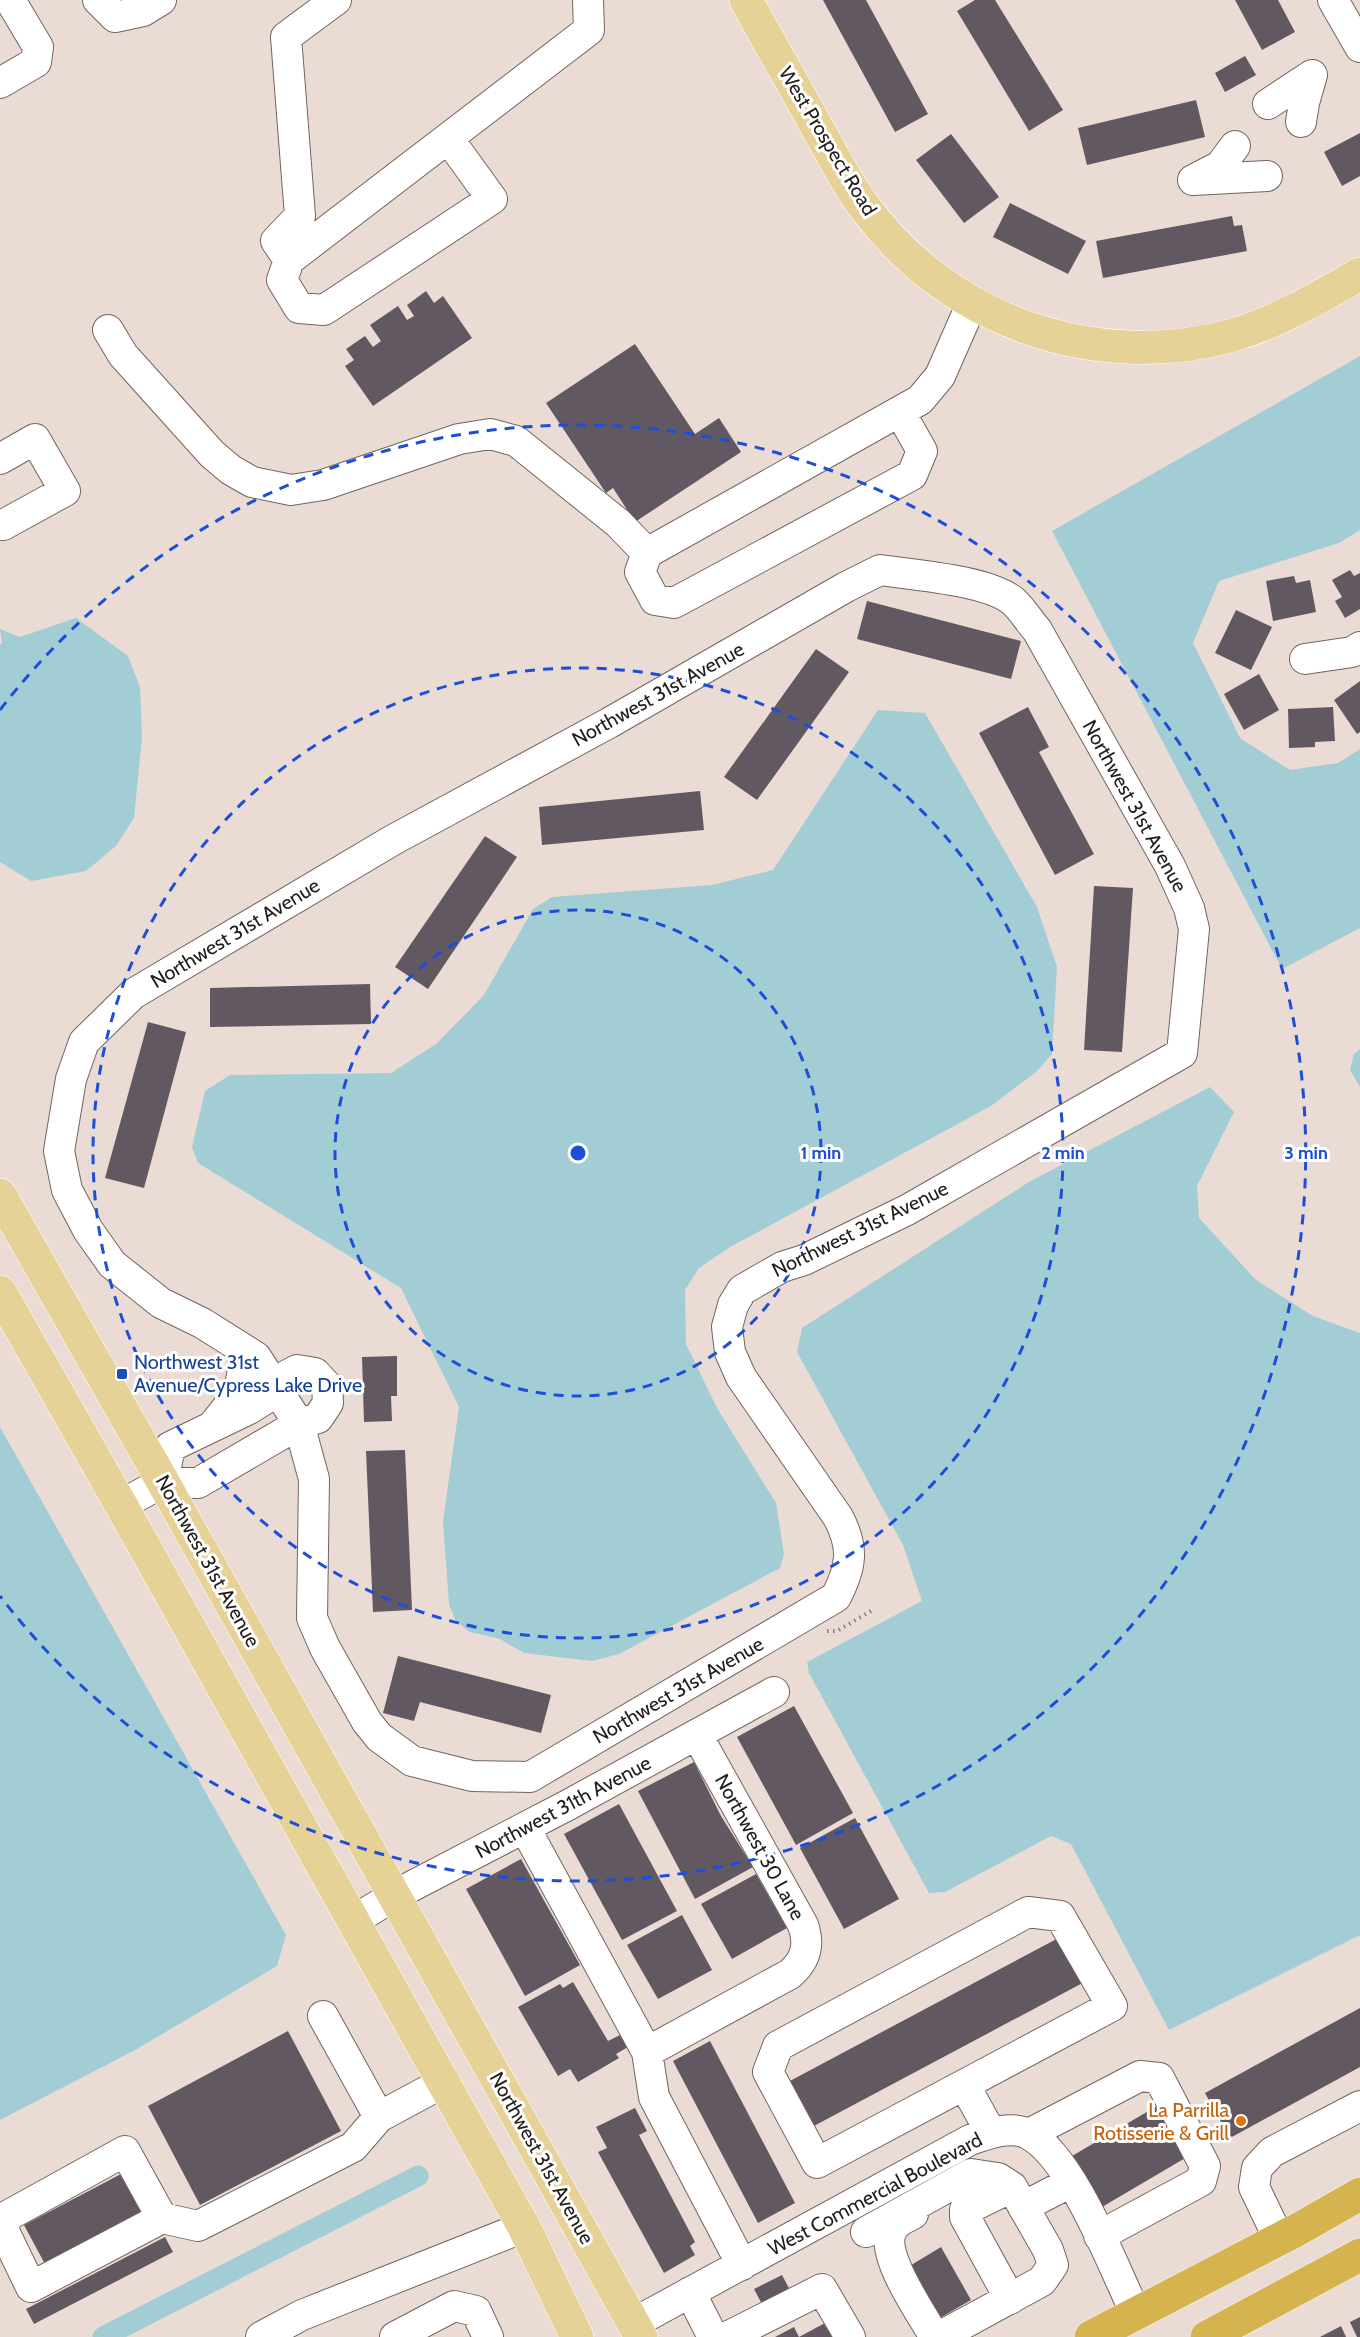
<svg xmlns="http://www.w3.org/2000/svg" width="1360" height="2337" font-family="Cabin,sans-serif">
<rect width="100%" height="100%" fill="#ebdbd5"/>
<path fill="#a3cdd5" d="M1360 356V530L1339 543 1219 581 1193 643 1240 738 1290 770 1338 763 1360 749V928L1282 969 1052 531Z
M76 618 128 656 140 687 142 737 134 818 116 846 86 871 31 881 0 862V645L2 643 0 629 20 637Z
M878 710 925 713 1037 907 1057 967 1052 1054 1036 1072 991 1106 730 1247 699 1268 685 1290 686 1344 717 1408 776 1503 784 1554 780 1568 619 1654 592 1661 524 1653 500 1639 470 1632 456 1621 449 1604 443 1521 459 1407 401 1288 198 1163 192 1147 205 1091 230 1075 391 1073 436 1044 484 995 533 909 552 897 712 885 773 870Z
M1360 1049V1087L1350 1070 1354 1054Z
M1210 1087 1234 1112 1197 1186 1199 1218 1256 1280 1313 1316 1360 1333V1935L1169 2030 1071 1844 1051 1836 945 1892 929 1893 809 1673 807 1662 922 1601 903 1545 797 1352 802 1328 1029 1182Z
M0 1427 286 1935 277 1966 137 2049 0 2120Z"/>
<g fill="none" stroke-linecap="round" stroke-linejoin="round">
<path stroke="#a3cdd5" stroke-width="21" d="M103 2337 418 2176"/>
</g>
<path fill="#615861" d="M823 0H866L928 114 895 132Z
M975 0H995L1063 110 1029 131 957 11Z
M1235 0H1278L1295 32 1262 50Z
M1245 56 1256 75 1225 92 1215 73Z
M1196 100 1205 137 1087 165 1078 128Z
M1360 133V176L1342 186 1324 152Z
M951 134 999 197 964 223 916 160Z
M1010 203 1086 241 1068 274 993 237Z
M1232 216 1234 226 1242 225 1247 251 1103 278 1096 241Z
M426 291 434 303 443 296 472 338 373 406 345 366 354 360 346 349 365 336 373 347 381 341 370 325 398 306 407 320 414 316 407 305Z
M635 344 695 434 719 418 741 452 635 522 613 488 606 493 546 403Z
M1350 570 1354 576 1360 573V609L1345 618 1335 601 1342 597 1332 580Z
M1294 576 1296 583 1310 580 1316 612 1273 621 1266 581Z
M867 601 1021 641 1011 679 857 639Z
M1236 610 1272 627 1251 670 1215 653Z
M816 649 849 672 757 800 724 777Z
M1259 674 1279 710 1244 730 1224 694Z
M1360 681V732L1357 734 1334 700Z
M1028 707 1049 747 1039 752 1094 854 1055 875 979 733Z
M1333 707 1335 741 1315 742V747L1289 748 1288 709Z
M700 791 704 830 542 845 539 807Z
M485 836 517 857 428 989 395 967Z
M1094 886 1133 888 1122 1052 1084 1050Z
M370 984 371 1024 210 1027V988Z
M148 1022 186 1032 144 1188 105 1178Z
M397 1356V1396H391L392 1421 364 1422 362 1357Z
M405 1450 412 1610 373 1612 366 1451Z
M398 1656 551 1695 541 1733 420 1702 414 1721 383 1713Z
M794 1706 853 1813 796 1845 737 1737Z
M694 1762 721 1816 753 1867 695 1899 638 1791Z
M619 1804 677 1911 622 1940 564 1834Z
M855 1818 899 1899 844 1929 800 1848Z
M521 1859 580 1965 525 1996 466 1889Z
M756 1874 787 1928 732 1959 701 1904Z
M682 1915 712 1970 658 1999 627 1945Z
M1066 1934 1090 1979 812 2127 788 2082Z
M573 1982 608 2041 620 2035 628 2047 616 2054 619 2058 578 2082 570 2069 558 2076 518 2007 560 1984 563 1988Z
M1360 2008V2067L1230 2138 1205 2093Z
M288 2031 341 2131 200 2205 148 2106Z
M710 2041 795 2203 758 2223 673 2061Z
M1157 2106 1187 2157 1102 2207 1072 2156Z
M635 2108 647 2131 639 2135 695 2242 690 2246 695 2255 664 2273 598 2152 607 2148 596 2127Z
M121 2174 142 2214 46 2266 24 2225Z
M165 2237 173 2252 34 2324 26 2309Z
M941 2247 971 2300 933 2322 903 2270Z
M782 2275 791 2292 763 2306 754 2289Z
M1360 2317V2337H1357L1350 2322Z
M825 2323 833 2337H775L794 2327 799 2337Z
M1341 2326 1346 2337H1320Z"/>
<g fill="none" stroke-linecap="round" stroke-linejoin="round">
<defs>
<path id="minor" d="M98 0 115 17 143 11 161 0
M336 0 286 37 300 216 276 241 289 260 589 30 588 0
M1333 0 1360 47
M0 83 36 62 38 47 10 0
M1268 104 1312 75
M1301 122 1304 103 1312 75
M1195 179 1220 166 1235 146
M1193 180 1267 176
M289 260 282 280 299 308 324 310 492 199 448 138
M108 330 123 355 212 454 231 470 252 482 291 490 323 485 459 439 490 434 516 441 618 523 647 553
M900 412 922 451 912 475 674 603 655 600 640 572 647 553 920 400 940 376 972 303
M0 459 35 439 65 491 3 525
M880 570C914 575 987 580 1013 601 1022 609 1029 621 1037 630L1170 866 1189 908 1194 929 1182 1053 907 1210 804 1260 782 1267 742 1290 733 1305 727 1327 730 1352 741 1377 838 1517C854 1547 852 1566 836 1597L530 1777 472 1776 412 1761 379 1737 367 1722 325 1648 312 1618 314 1479 299 1424 256 1357 202 1323 161 1303 112 1264 88 1230 67 1190 59 1151 71 1079 84 1042 133 994 393 840 609 723 846 587Z
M1305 659 1352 652 1360 647
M214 1424C236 1398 247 1382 242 1348
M121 1505 163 1482 198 1483 299 1424 318 1418 328 1403 327 1386 315 1373 297 1370 282 1378 265 1399 249 1409 170 1447 163 1482
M525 1828 647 2052 654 2097 742 2265
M1028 1912 1060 1916 1112 2006 817 2163 768 2072 778 2046Z
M353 1921 395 1895 568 1805 774 1692
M323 2016 379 2117
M647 2052 790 1974C806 1960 810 1945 803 1925L697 1735
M965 2086 991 2133
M1029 2134 1140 2076 1159 2078 1205 2166 1201 2181 1099 2236
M1023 2207 1071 2182
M913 2214C903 2219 893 2223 890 2235 884 2260 922 2315 935 2337
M0 2220 125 2151 162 2218
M0 2223 31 2287 162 2218 198 2226 353 2147 379 2117 444 2082
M866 2232 971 2174 998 2178 1012 2187 1048 2250 1053 2265 1042 2281 939 2337
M1279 2239 1254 2187 1257 2168 1272 2152 1360 2106
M690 2292 713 2337
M1010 2299 965 2217V2210L1012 2187
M634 2323 970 2140C987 2134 1011 2125 1028 2134 1072 2156 1114 2269 1136 2314
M261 2337 302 2315 524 2227
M395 2337 454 2306 476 2311 488 2337
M727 2337 822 2289 850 2337"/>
<path id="major" d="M746 0C770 44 795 87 819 131 834 157 847 185 866 209 950 322 1097 373 1233 335 1278 322 1319 297 1360 274
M0 1195 163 1482 641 2337
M0 1292 121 1505 524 2227 577 2337"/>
<path id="highway" d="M1091 2337 1295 2231 1360 2194
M1207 2337 1360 2255"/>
</defs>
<use href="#minor" stroke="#72645f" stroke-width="32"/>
<use href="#major" stroke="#fff" stroke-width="34"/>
<use href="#highway" stroke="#fff" stroke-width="34"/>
<path stroke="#887d79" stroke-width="4" stroke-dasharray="1.5 4.5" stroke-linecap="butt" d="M827 1631H837L871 1611"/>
<use href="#minor" stroke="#fff" stroke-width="30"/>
<use href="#major" stroke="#e6d296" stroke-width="33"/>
<use href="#highway" stroke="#d5b450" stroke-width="33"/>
</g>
<g fill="none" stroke="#1d4ed8" stroke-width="3" stroke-dasharray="10 8">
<circle cx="578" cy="1153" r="243"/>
<circle cx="578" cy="1153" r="485"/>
<path d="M0 710A728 728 0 1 1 0 1596"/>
</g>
<rect fill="#1a4fb4" stroke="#fff" stroke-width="2" x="116" y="1368" width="12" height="12" rx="3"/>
<circle fill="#e8710a" stroke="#fff" stroke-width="2" cx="1241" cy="2121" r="6"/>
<g text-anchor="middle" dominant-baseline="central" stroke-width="6" stroke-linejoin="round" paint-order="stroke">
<g font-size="20" fill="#221d1a" stroke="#fff">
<text transform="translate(828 141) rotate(59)">West Prospect Road</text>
<text transform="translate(658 694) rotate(-29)">Northwest 31st Avenue</text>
<text transform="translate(1135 806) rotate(61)">Northwest 31st Avenue</text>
<text transform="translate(235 933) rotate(-31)">Northwest 31st Avenue</text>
<text transform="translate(860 1229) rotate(-26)">Northwest 31st Avenue</text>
<text transform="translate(208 1561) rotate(61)">Northwest 31st Avenue</text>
<text transform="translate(678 1690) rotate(-30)">Northwest 31st Avenue</text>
<text transform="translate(563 1807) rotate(-28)">Northwest 31th Avenue</text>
<text transform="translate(760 1847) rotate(61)">Northwest 30 Lane</text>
<text transform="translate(542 2158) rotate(61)">Northwest 31st Avenue</text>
<text transform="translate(875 2194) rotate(-28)">West Commercial Boulevard</text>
</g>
<g font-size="20" fill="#164399" stroke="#fff" text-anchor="start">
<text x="134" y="1362">Northwest 31st<tspan x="134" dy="23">Avenue/Cypress Lake Drive</tspan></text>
</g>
<g font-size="20" fill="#c56008" stroke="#fff" text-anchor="end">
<text x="1229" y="2110">La Parrilla<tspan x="1229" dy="23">Rotisserie &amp; Grill</tspan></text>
</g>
</g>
<circle cx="578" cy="1153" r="9" fill="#1d4ed8" stroke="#fff" stroke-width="3"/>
<g font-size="18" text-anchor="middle" font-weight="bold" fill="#1d4ed8" stroke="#fff" stroke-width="6" stroke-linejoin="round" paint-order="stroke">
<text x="821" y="1159">1 min</text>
<text x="1063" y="1159">2 min</text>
<text x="1306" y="1159">3 min</text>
</g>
</svg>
